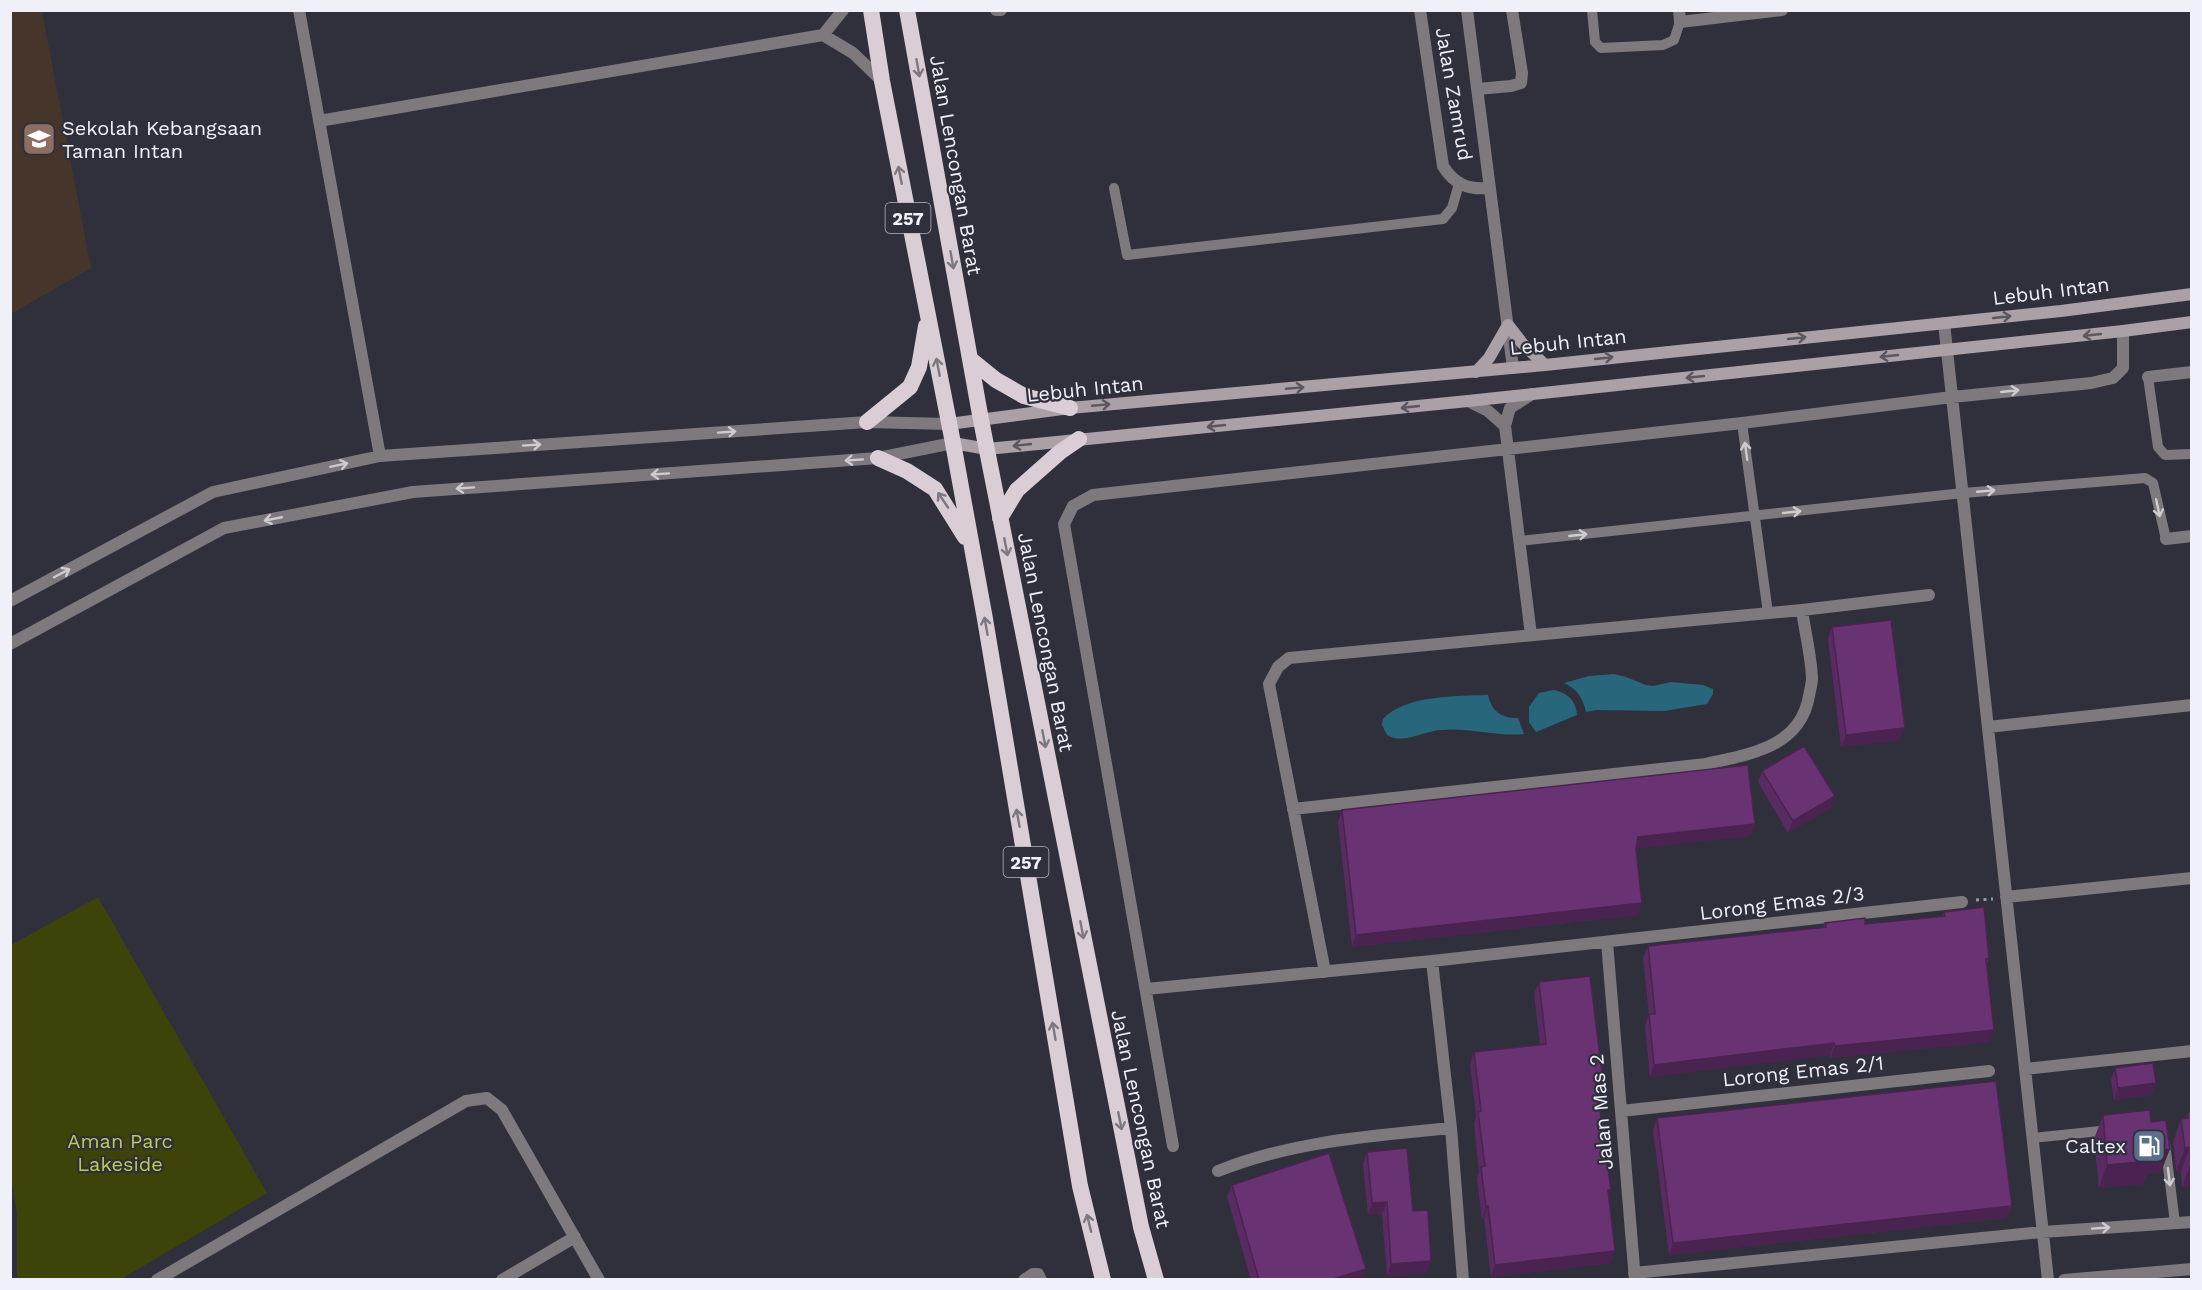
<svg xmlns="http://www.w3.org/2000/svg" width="2202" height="1290" font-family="'Work Sans',sans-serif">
<rect width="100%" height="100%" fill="#2f303c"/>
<path fill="#45352a" d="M11 10 42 11 91 268 11 314Z"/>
<path fill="#3e430a" d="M98 897 267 1193 121 1279H17V1213L10 1171 11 945Z"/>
<path fill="#28667c" d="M1614 674 1626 677 1646 685 1653 686 1671 682 1703 685 1713 689V694L1707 704 1664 711 1596 710 1586 712C1583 698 1577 689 1564 683L1589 676Z
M1554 690C1567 693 1576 700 1577 715L1536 732 1529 722V707L1539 693Z
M1488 695C1491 711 1502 719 1518 718L1524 734C1497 737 1469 727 1441 730 1423 731 1404 745 1387 735L1382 725 1383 719C1405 695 1457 696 1488 695Z"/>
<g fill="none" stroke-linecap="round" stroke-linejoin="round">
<path stroke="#9697a1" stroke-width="3" stroke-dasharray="3 4.5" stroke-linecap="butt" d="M1976 900 1993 899"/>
<path stroke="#7e797c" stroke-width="10" d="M1592 10 1595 42 1601 48 1663 45 1674 40 1680 22
M1114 188 1127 255 1443 219 1452 208 1459 184
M2148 377 2158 447 2165 455 2192 454
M1742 423 1768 613
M1519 541 1963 493 2145 478 2153 483 2166 539
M2032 1138 2110 1130
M2165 1143 2175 1223"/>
<path stroke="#7e797c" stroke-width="12" d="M299 10 380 456
M996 10H1001
M1420 10 1443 166C1454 184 1468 190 1489 188
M1467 10 1513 368
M1679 10 1680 22 1782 10
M823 35 843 10
M1477 89 1511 86 1521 83 1522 73 1512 10
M319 121 823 35 853 53 882 81
M1944 323 2048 1280
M2148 377 2192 372
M1468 401 1488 411 1505 426
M2166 539 2192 536
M10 601 213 492 380 456 867 422 949 424
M1531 635 1505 426 1510 408 1532 394
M10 644 224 528 413 492 878 458 953 443
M1988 727 2192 705
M1293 809 1706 764C1749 754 1800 748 1809 696 1810 690 1812 684 1812 678 1811 655 1805 632 1802 610
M2006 897 2192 878
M1607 942 1635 1280
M1432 961 1451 1128 1463 1280
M1325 972 1269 684 1278 667 1289 658 1802 610 1929 595
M1146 989 1432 961 1962 902
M2025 1069 2192 1051
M1621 1111 1989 1071
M1173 1146 1064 524 1073 506 1093 495 1742 423 1952 397 2091 383 2113 378 2123 368V331
M1218 1171C1292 1141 1372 1136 1451 1128
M1634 1273 2042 1232 2192 1222
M157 1280 466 1101 487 1098 502 1110 599 1280
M502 1280 575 1237
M1024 1280 1033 1274H1038L1041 1280
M2064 1280 2192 1269"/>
<path stroke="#aaa0a6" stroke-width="12" d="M1476 372 1489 358 1508 325 1522 343 1545 365
M949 424 1070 408 1545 365 2061 311 2192 294
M953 443 987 449 1468 401 2123 331 2192 322"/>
<path stroke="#dacdd6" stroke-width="16" d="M871 10 882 81 953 443 985 619 1080 1186 1103 1280
M907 10 981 420 1141 1227 1156 1280
M970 359 996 380 1024 396 1070 408
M867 422 910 387 919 367 926 326
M878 458 907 471 935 489 965 537
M1000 518 1017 490 1060 452 1079 439"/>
</g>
<path fill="#5a2b62" d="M1832 627 1900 740 1841 747 1828 639Z
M1762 771 1831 808 1788 833 1758 782Z
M1342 810 1755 824 1750 836 1636 848 1638 915 1352 947 1338 822Z
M1944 912 1989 958 1987 964 1990 1042 1830 1058V1055L1650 1077 1645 1026 1649 1014 1643 958 1648 946 1823 927 1825 923 1865 924 1942 916Z
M1539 982 1597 1085 1608 1196 1611 1263 1491 1277 1484 1218 1482 1219 1477 1179 1479 1172 1474 1124 1476 1116 1470 1064 1474 1052 1540 1045 1534 994Z
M2115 1068 2156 1083 2151 1095 2114 1100 2111 1080Z
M2188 1112H2192V1186L2182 1187 2181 1171H2176L2173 1142 2181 1119H2185Z
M2103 1115 2151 1122 2161 1172 2147 1174 2143 1184 2099 1188 2094 1139Z
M1657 1118 2007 1218 1669 1255 1653 1130Z
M1367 1152 1413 1211 1427 1273 1387 1276 1382 1214 1368 1215 1363 1164Z
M1232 1185 1362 1280H1251L1227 1196Z"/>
<path fill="#4a2350" d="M1905 728 1900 740 1841 747 1846 735Z
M1835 796 1831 808 1788 833 1793 821Z
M1755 824 1750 836 1634 849 1638 837Z
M1642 903 1638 915 1352 947 1356 935Z
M1994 1030 1990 1042 1830 1058 1835 1046Z
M1834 1043 1830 1055 1650 1077 1654 1065Z
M1602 1073 1597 1085 1591 1086 1595 1074Z
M2156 1083 2151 1095 2114 1100 2118 1088Z
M2190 1147 2181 1171H2176L2185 1148Z
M2170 1149 2161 1172 2147 1174 2143 1184 2099 1188 2107 1165 2151 1151Z
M2191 1163 2192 1186 2182 1187Z
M1387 1202 1382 1214 1368 1215 1372 1203Z
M1488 1206 1484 1218 1482 1219 1486 1207Z
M2012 1206 2007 1218 1669 1255 1673 1243Z
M1615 1251 1611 1263 1491 1277 1495 1265Z
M1431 1261 1427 1273 1387 1276 1391 1264Z
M1366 1269 1362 1280H1330Z"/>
<path fill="#693272" stroke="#4a2350" stroke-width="1.5" d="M1891 620 1905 728 1846 735 1832 627Z
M1804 746 1835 796 1793 821 1762 771Z
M1748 765 1755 824 1638 837 1636 849 1642 903 1356 935 1342 810Z
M1984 907 1989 958 1986 959 1994 1030 1835 1046 1834 1043 1654 1065 1649 1014H1655L1648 946 1826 927 1825 923 1865 918V924L1945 916 1944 912Z
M1590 976 1602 1073 1595 1074 1611 1190H1608L1615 1251 1495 1265 1488 1206 1486 1207 1481 1167 1485 1166 1478 1112 1481 1111 1474 1052 1546 1044 1539 982Z
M2153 1063 2156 1083 2118 1088 2115 1068Z
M1996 1081 2012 1206 1673 1243 1657 1118Z
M2150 1110 2151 1122 2166 1120 2170 1149 2151 1151 2152 1161 2107 1165 2103 1115Z
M2188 1112H2192L2191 1163 2190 1147 2185 1148 2181 1119 2188 1118Z
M1407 1148 1413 1211 1428 1210 1431 1261 1391 1264 1387 1202 1372 1203 1367 1152Z
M1329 1153 1366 1269 1330 1280H1259L1232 1185Z"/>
<defs><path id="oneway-shaft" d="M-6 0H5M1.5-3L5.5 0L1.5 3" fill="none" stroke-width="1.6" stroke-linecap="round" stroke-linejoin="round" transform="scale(1.5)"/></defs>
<g stroke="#7c7781">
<use href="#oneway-shaft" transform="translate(918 68) rotate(80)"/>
<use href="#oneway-shaft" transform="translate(900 175) rotate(-101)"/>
<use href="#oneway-shaft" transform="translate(952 260) rotate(80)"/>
<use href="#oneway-shaft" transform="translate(938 367) rotate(-101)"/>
<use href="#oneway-shaft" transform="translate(943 500) rotate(-124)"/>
<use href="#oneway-shaft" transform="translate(1006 547) rotate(79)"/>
<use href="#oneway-shaft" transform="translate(986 626) rotate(-100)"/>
<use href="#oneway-shaft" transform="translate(1044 739) rotate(79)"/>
<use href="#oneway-shaft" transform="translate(1018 818) rotate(-100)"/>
<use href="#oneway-shaft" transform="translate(1082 930) rotate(79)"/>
<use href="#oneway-shaft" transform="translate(1054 1031) rotate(-100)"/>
<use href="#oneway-shaft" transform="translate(1120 1121) rotate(79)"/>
<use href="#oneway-shaft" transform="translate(1089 1223) rotate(-104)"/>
</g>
<g stroke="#5a5761">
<use href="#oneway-shaft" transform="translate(2002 317) rotate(-6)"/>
<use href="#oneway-shaft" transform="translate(2092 335) rotate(174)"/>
<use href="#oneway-shaft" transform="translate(1797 338) rotate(-6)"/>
<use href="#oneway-shaft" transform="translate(1889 356) rotate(174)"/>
<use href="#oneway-shaft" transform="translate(1604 358) rotate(-6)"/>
<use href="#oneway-shaft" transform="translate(1695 377) rotate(174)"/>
<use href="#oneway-shaft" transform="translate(1295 388) rotate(-5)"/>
<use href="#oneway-shaft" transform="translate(1101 405) rotate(-5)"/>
<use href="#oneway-shaft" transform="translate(1410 407) rotate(174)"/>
<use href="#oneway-shaft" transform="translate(1216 426) rotate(174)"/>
<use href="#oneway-shaft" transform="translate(1022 445) rotate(174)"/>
</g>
<g stroke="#cdccd3">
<use href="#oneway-shaft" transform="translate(2010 391) rotate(-6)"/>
<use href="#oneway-shaft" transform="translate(727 432) rotate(-4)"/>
<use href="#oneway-shaft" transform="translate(532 445) rotate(-4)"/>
<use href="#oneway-shaft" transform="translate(1746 451) rotate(-98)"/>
<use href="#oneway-shaft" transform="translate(854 460) rotate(176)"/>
<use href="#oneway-shaft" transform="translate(339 465) rotate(-12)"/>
<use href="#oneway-shaft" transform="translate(660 474) rotate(176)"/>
<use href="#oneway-shaft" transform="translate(465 488) rotate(176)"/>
<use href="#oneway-shaft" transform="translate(1986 491) rotate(-5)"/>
<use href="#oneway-shaft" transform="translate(2158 508) rotate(78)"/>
<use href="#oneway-shaft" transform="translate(1792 512) rotate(-6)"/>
<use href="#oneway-shaft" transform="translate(273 519) rotate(169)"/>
<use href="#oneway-shaft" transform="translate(1578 535) rotate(-6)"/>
<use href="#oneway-shaft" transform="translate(62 573) rotate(-28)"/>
<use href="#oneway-shaft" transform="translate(2169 1177) rotate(83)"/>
<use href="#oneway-shaft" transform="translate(2101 1228) rotate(-4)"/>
</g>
<defs>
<symbol id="school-square" viewBox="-11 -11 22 22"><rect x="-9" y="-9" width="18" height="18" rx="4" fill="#8d6e63" stroke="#2f303c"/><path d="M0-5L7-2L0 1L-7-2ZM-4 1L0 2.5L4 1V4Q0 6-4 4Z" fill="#fff"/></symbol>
<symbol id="fuel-square" viewBox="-11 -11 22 22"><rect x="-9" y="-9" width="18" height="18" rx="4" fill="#5c6f8a" stroke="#2f303c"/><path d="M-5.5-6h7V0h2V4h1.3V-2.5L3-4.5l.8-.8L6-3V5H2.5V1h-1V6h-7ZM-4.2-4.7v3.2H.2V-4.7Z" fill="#fff"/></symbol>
</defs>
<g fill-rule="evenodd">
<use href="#school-square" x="20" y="120" width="38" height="38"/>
<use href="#fuel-square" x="2130" y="1127" width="38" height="38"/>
</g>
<g text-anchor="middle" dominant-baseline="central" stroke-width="4.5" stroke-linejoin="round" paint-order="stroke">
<g fill="#2f303c" stroke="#b5b6c0" stroke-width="1.5">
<rect x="885.5" y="203" width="45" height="30" rx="4.5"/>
<rect x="1003.5" y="847" width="45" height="30" rx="4.5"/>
</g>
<g font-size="18" font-weight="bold" fill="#eff0f8">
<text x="908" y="218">257</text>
<text x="1026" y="862">257</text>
</g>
<g font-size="20" fill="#eff0f8" stroke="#2f303c">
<text transform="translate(1454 94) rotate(80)">Jalan Zamrud</text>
<text transform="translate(956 165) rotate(80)">Jalan Lencongan Barat</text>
<text transform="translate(2051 291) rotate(-7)">Lebuh Intan</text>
<text transform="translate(1568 342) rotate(-6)">Lebuh Intan</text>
<text transform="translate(1085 389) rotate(-6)">Lebuh Intan</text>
<text transform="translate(1046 642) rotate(79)">Jalan Lencongan Barat</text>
<text transform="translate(1782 903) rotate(-7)">Lorong Emas 2/3</text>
<text transform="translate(1803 1071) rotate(-6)">Lorong Emas 2/1</text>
<text transform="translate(1601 1112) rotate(-95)">Jalan Mas 2</text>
<text transform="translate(1141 1119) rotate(78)">Jalan Lencongan Barat</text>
</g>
<g font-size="20" fill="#eff0f8" stroke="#2f303c" text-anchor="start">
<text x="62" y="128">Sekolah Kebangsaan<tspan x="62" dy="23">Taman Intan</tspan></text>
<text x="2126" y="1146" text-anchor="end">Caltex</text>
</g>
<g font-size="20" fill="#becc4d" stroke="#2f303c">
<text x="120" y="1141">Aman Parc<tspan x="120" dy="23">Lakeside</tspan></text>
</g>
</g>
<rect width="2202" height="1290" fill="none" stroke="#eff0f8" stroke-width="24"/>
</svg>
